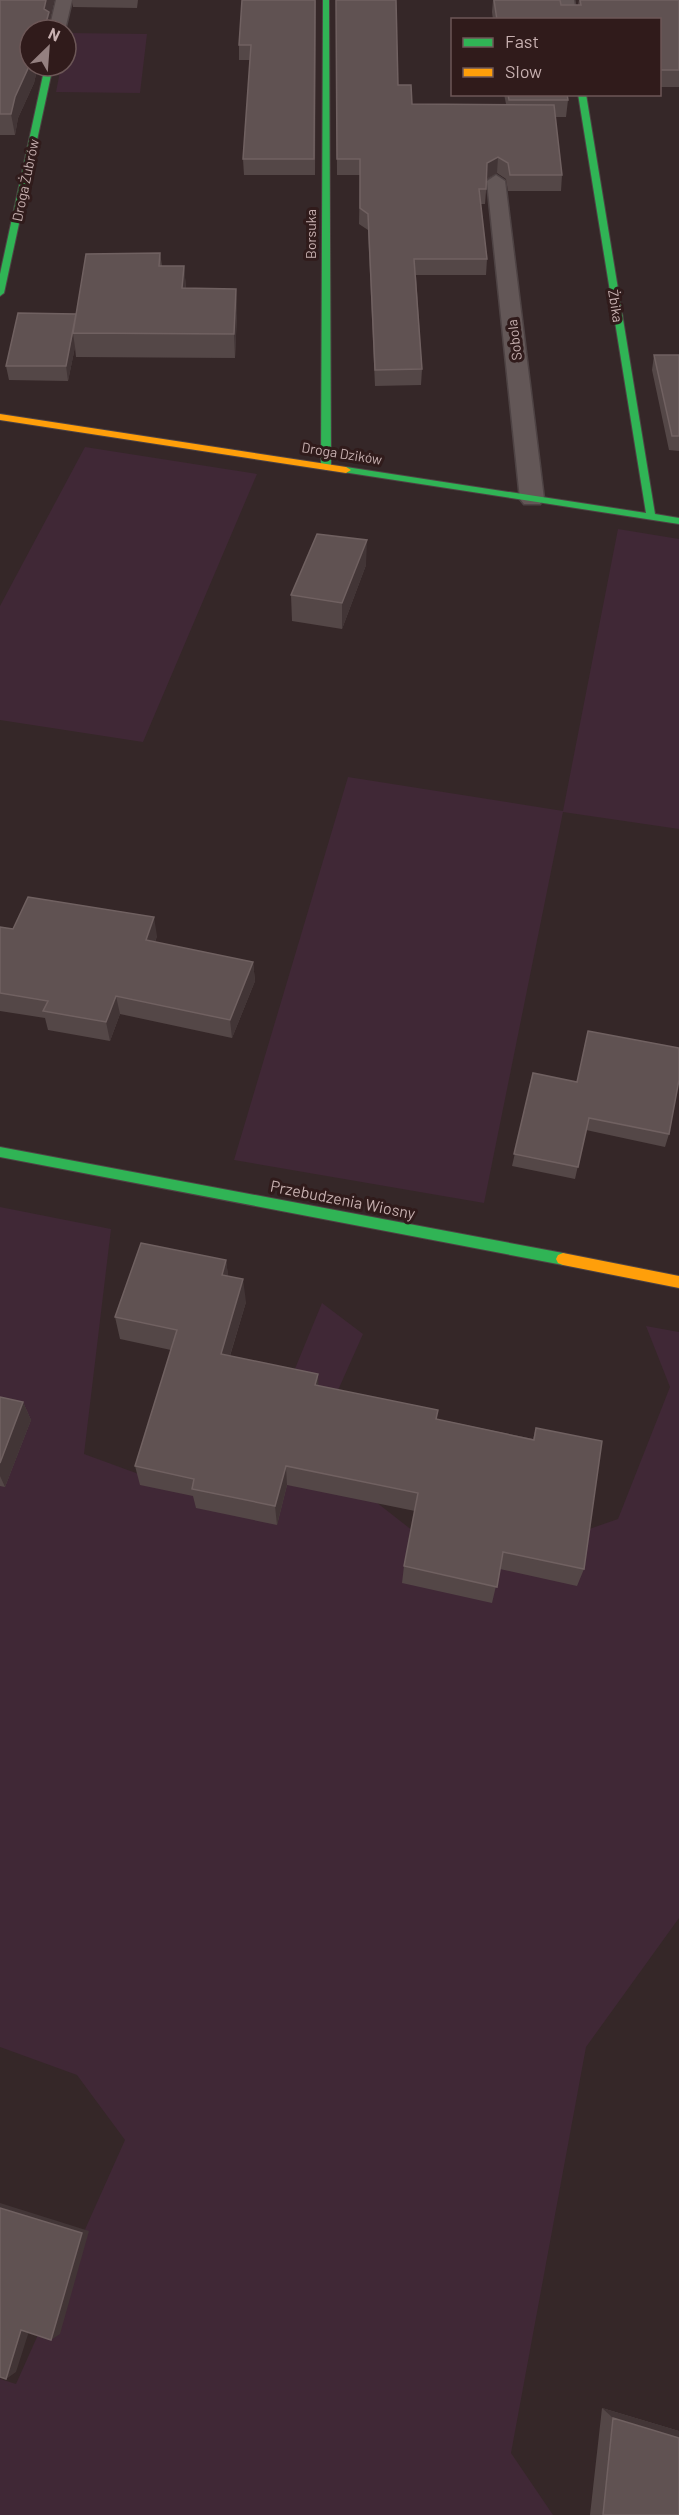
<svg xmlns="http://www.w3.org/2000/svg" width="679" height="2515" font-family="Barlow,sans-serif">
<rect width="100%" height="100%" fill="#352728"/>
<path fill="#402836" d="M67 33 147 34 140 93 56 92 61 66H66Z
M85 447 257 474 143 742 0 720V606Z
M618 529 679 539V829L563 812 484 1203 234 1160 348 777 563 811Z
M0 1207 111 1229 84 1454 237 1510 322 1303 363 1334 311 1451 413 1531 526 1551 618 1519 670 1387 646 1326 679 1332V1918L586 2047 511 2453 553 2515H0V2379L16 2384 125 2140 77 2075 0 2047Z"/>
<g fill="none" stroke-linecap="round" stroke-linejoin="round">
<defs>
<path id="street" d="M56 0H72L65 30H49Z
M558 0H574L577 20H561Z
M496 175 505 181 544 499 540 504H524L520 499 487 181Z"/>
<path id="fast" d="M323 0H329L331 467 326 470 321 467Z
M45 66H53L4 293 0 296V274Z
M578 94H586L655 514 679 518V524L343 472V468L346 467 646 513Z
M0 1147 563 1253 568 1255 570 1259 568 1263 563 1265 0 1157Z"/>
<path id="slow" d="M0 414 346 467 351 470 346 473 0 420Z
M563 1253 679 1276V1288L563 1265 558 1263 556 1259 558 1255Z"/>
</defs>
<use href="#street" stroke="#4e4344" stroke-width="3"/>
<use href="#fast" stroke="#4e4344" stroke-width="2"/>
<use href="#slow" stroke="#4e4344" stroke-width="2"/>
<use href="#street" fill="#635757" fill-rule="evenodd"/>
<use href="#fast" fill="#30b455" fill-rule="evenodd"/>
<use href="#slow" fill="#ff9f0a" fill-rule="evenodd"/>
</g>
<path fill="#544747" d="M0 0H54L50 18 51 30H30V66H38L34 83 18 118 15 135H0Z
M72 0H138L137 8 73 7Z
M316 0 315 175H244L243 159 250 60H239V45Z
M336 0 412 104H506L504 94H567L568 100 566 117H555L562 175 561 191H508L506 179 497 173 487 179 485 204H481L487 259 486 275H416L422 369 421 385 375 386 368 230 359 224 360 175H337Z
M493 0H560L561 5H578L579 0H679V87H660V20H493L492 12Z
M160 253 162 266H184L186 288 236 289 237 313 235 358 76 357 75 347 68 381 9 380 6 366 76 314Z
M654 355H679V451L669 450 652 370Z
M366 565 342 629 292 621 291 595Z
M0 927 13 929 157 936 155 942 253 962 255 981 232 1038 120 1014 110 1041 48 1030 45 1018 0 1011Z
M533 1073 669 1134 665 1147 586 1130 575 1179 512 1166Z
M226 1260 228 1276 246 1302 230 1356 318 1386 437 1419 533 1439 536 1428 584 1569 577 1586 500 1569 492 1603 402 1583 404 1566 415 1511 287 1485 277 1525 196 1508 193 1496 140 1485 135 1466 171 1350 120 1339 115 1317Z
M0 1397 23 1402 31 1420 5 1487 0 1486Z
M602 2408 679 2431V2515H590Z"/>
<path fill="#423536" d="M46 0H54L50 18 51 30H44V9Z
M30 64V66H38L34 83 18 118 15 135 11 114 15 97Z
M498 157 497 173 486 179 487 163Z
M184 266 186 290 182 288Z
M236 289 237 313 235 358 234 334Z
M73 333 75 347 68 381 66 366Z
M367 540 366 565 342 629V603Z
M154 917 157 936 149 959 146 940Z
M253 962 255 981 232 1038 230 1020Z
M116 996 120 1014 110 1041 106 1022Z
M226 1260 229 1282 222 1275Z
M243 1279 246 1302 224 1375 221 1354Z
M318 1374 319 1395 315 1385Z
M23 1402 31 1420 5 1487 0 1476V1463Z
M286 1466 287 1485 277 1525 275 1506Z
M0 2203 89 2231 60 2334 51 2340 0 2208Z
M31 2325 16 2372 6 2379 21 2330Z
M602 2408 679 2431V2438L613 2418Z"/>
<path fill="#605252" stroke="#706161" stroke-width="1.5" d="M0 0H46L44 9 49 12 44 30H30V64L15 97 11 114H0Z
M242 0H315L314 159H243L251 45H239Z
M336 0H396L398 85H411L412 104 554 105 562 175H510L508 163 498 157 487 163 486 189H479L487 259H414L422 369 375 370 368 214 360 208V159H337Z
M494 0H560L561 5H581L580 0H679V70H660V20H497Z
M508 94H567L568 100H509Z
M160 253 159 266H184L182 288 236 289 234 334 73 333 86 254Z
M18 313 76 314 66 366H6Z
M654 355H679V436H672Z
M317 534 367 540 342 603 291 595Z
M28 897 154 917 146 940 253 962 230 1020 116 996 106 1022 43 1011 48 1001 0 993V927L13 929Z
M588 1031 679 1048V1080L669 1134 589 1118 578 1167 514 1154 533 1073 577 1082Z
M141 1243 226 1260 222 1275 243 1279 221 1354 318 1374 315 1385 438 1410 436 1419 534 1440 536 1428 602 1441 584 1569 503 1552 497 1587 404 1566 418 1493 286 1466 275 1506 192 1489 194 1479 135 1466 177 1330 115 1317Z
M0 1397 23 1402 0 1463Z
M0 2208 82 2233 51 2340 21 2330 6 2379 0 2377Z
M613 2418 679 2438V2515H603Z"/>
<g text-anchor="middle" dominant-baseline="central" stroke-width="6" stroke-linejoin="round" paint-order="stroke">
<g font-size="14" fill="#c7b0b0" stroke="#301b1b">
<text transform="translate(25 180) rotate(-78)">Droga Żubrów</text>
<text transform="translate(310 234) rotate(-90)">Borsuka</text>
<text transform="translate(616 306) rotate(81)">Żbika</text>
<text transform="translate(514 340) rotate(-97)">Sobola</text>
<text transform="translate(342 453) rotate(9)">Droga Dzików</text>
</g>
<g font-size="16" fill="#c7b0b0" stroke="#301b1b">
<text transform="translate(343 1199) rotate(11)">Przebudzenia Wiosny</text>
</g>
</g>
<rect x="451" y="18" width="210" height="78" fill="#301b1b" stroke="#6c5757" stroke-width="1.5"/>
<rect x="463" y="38" width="30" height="9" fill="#30b455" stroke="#6c5757" stroke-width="1.5"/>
<text x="505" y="48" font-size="18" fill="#c7b0b0">Fast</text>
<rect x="463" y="68" width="30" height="9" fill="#ff9f0a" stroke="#6c5757" stroke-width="1.5"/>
<text x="505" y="78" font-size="18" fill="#c7b0b0">Slow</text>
<g transform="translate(48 48) rotate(25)"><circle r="28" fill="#301b1b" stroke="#6c5757" stroke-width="1.5"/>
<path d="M0-4.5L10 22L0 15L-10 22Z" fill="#948080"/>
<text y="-9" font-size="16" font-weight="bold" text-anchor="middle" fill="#c7b0b0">N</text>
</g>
</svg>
